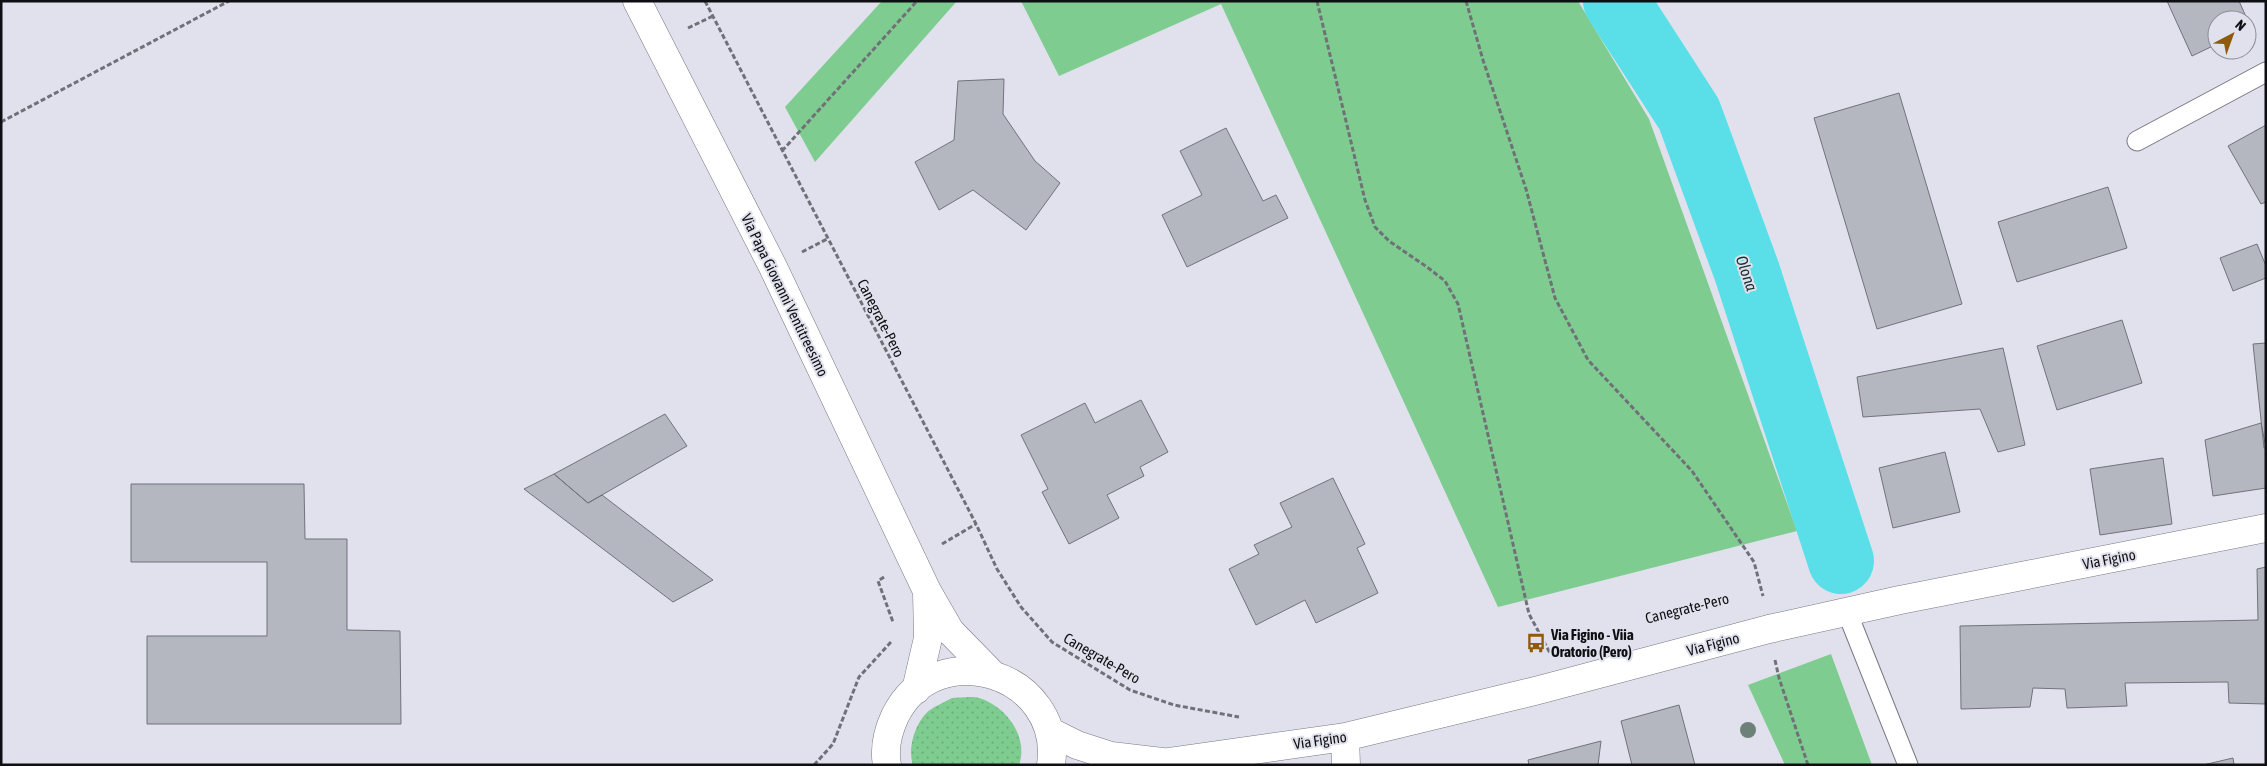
<svg xmlns="http://www.w3.org/2000/svg" width="2267" height="766" font-family="'Asap Condensed',sans-serif">
<defs>
<pattern id="grass-dots" width="8" height="8" patternUnits="userSpaceOnUse" patternTransform="scale(1.25)"><rect width="8" height="8" fill="#7ecc90"/><path d="M2 2h.1M6 6h.1" fill="none" stroke="#6cae7b" stroke-width="1.8" stroke-linecap="round"/></pattern>
</defs>
<rect width="100%" height="100%" fill="#e0e1ec"/>
<path fill="url(#grass-dots)" d="M952 698C960 698 972 696 979 698 1006 706 1029 737 1019 765H913C907 748 916 720 930 710 937 705 945 702 952 698Z"/>
<path fill="#7ecc90" d="M882 1H957L815 162 785 107Z
M1021 1H1578L1649 119 1797 531 1498 607 1221 4 1059 76Z
M1831 654 1872 765H1785L1748 685Z"/>
<g fill="none" stroke-linecap="round" stroke-linejoin="round">
<path stroke="#5adfe8" stroke-width="66" d="M1616 1 1689 114 1747 272 1841 561"/>
</g>
<path fill="#b4b6c0" stroke="#71727b" d="M2167 1H2239L2251 28 2247 30V20H2217V44L2192 56Z
M1004 79 1003 114 1035 161 1060 183 1026 230 973 190 939 210 915 162 954 140 958 81Z
M1899 93 1962 304 1877 329 1814 118Z
M2266 125V202L2261 204 2228 146Z
M1226 128 1263 201 1276 195 1288 218 1187 267 1162 215 1202 195 1180 151Z
M2108 187 2127 248 2017 282 1998 222Z
M2257 244 2266 266V278L2233 291 2220 258Z
M2122 320 2142 383 2057 410 2037 346Z
M2266 343V448H2264L2253 344Z
M2003 348 2025 445 1998 452 1980 409 1863 417 1857 377Z
M1141 400 1168 452 1140 467 1144 476 1107 495 1119 518 1069 544 1042 492 1048 489 1021 435 1085 403 1095 423Z
M665 414 687 446 588 503 554 474Z
M2261 423 2266 448V488L2213 496 2205 440Z
M1945 452 1960 512 1893 528 1879 468Z
M2163 458 2172 524 2100 535 2090 469Z
M554 474 588 503 602 495 713 580 673 602 524 489Z
M1333 478 1365 544 1357 548 1378 593 1316 623 1305 600 1256 625 1229 569 1259 554 1254 545 1292 527 1280 503Z
M131 484H304L305 539H347V630L400 631 401 724H147V636H267V562H131Z
M2266 567V704L2229 703 2228 682 2125 683 2127 706 2067 708 2065 689 2033 688 2030 707 1961 709 1960 626 2258 620 2257 569Z
M1679 705 1695 765H1632L1621 721Z
M1601 741 1598 765H1529L1528 760Z
M2233 758 2234 765H2203Z"/>
<g fill="none" stroke-linecap="round" stroke-linejoin="round">
<defs>
<path id="service" d="M2137 141 2266 72
M1847 612 1908 765"/>
<path id="minor" d="M637 1 773 267 927 591 950 631 992 674
M916 690 928 638 927 592
M1049 731 1077 745 1111 756 1162 762
M1345 737 1346 765
M887 765C884 749 888 731 895 716 936 633 1064 674 1051 765
M1147 765 1345 737 1535 691 1769 629 1900 600 2266 528"/>
</defs>
<use href="#service" stroke="#777882" stroke-width="21"/>
<use href="#minor" stroke="#777882" stroke-width="29"/>
<path stroke="#707178" stroke-width="3" stroke-dasharray="5 2.5" stroke-linecap="butt" d="M705 1 976 524 997 569 1021 607 1052 642 1130 690 1174 705 1239 717
M1317 1 1365 200 1375 227 1389 241 1427 267 1445 281 1458 304 1529 614 1550 653
M1466 1 1483 60 1526 189 1555 298 1588 360 1692 471 1754 562 1763 596
M688 28 713 16
M1 122 229 1
M782 151 917 1
M802 252 827 239
M942 544 976 524
M884 577 878 581 893 622
M1775 660 1779 678 1808 765
M814 765 833 744 859 677 891 642"/>
<use href="#service" stroke="#fff" stroke-width="19"/>
<use href="#minor" stroke="#fff" stroke-width="28"/>
</g>
<circle fill="#6e8179" cx="1748" cy="730" r="8"/>
<defs>
<symbol id="bus-bare" viewBox="-9 -9 18 18"><path d="M-5-6H5V4H4V6H2V4H-2V6H-4V4H-5ZM-3.5-4V0h7V-4ZM-3.5 1.2v1.5H-2V1.2ZM2 1.2v1.5H3.5V1.2Z" fill="#8e5b0a" stroke="#e0e1ec" stroke-width="2.5" paint-order="stroke"/></symbol>
</defs>
<g fill-rule="evenodd">
<use href="#bus-bare" x="1522" y="629" width="28" height="28"/>
</g>
<g text-anchor="middle" dominant-baseline="central" stroke-width="4" stroke-linejoin="round" paint-order="stroke">
<g font-size="15" fill="#0e0f12" stroke="#e0e1ec">
<text transform="translate(785 295) rotate(64)">Via Papa Giovanni Ventitreesimo</text>
<text transform="translate(881 318) rotate(63)">Canegrate-Pero</text>
<text transform="translate(2109 559) rotate(-11)">Via Figino</text>
<text transform="translate(1687 608) rotate(-14)">Canegrate-Pero</text>
<text transform="translate(1713 644) rotate(-15)">Via Figino</text>
<text transform="translate(1102 658) rotate(30)">Canegrate-Pero</text>
<text transform="translate(1320 740) rotate(-8)">Via Figino</text>
</g>
<g font-size="15" font-weight="bold" fill="#0e0f12" stroke="#e0e1ec" text-anchor="start">
<text x="1551" y="634">Via Figino - Viia<tspan x="1551" dy="17">Oratorio (Pero)</tspan></text>
</g>
<g font-size="16" font-style="italic" fill="#193032" stroke="#e0e1ec">
<text transform="translate(1747 273) rotate(71)">Olona</text>
</g>
</g>
<rect width="2267" height="766" fill="none" stroke="#0e0f12" stroke-width="5"/>
<g transform="translate(2232 35) rotate(41)"><circle r="24" fill="#e0e1ec" stroke="#8c8d95"/>
<path d="M0-4L9 19L0 12L-9 19Z" fill="#8e5b0a"/>
<text y="-8" font-size="14" font-weight="bold" text-anchor="middle" fill="#0e0f12">N</text>
</g>
</svg>
